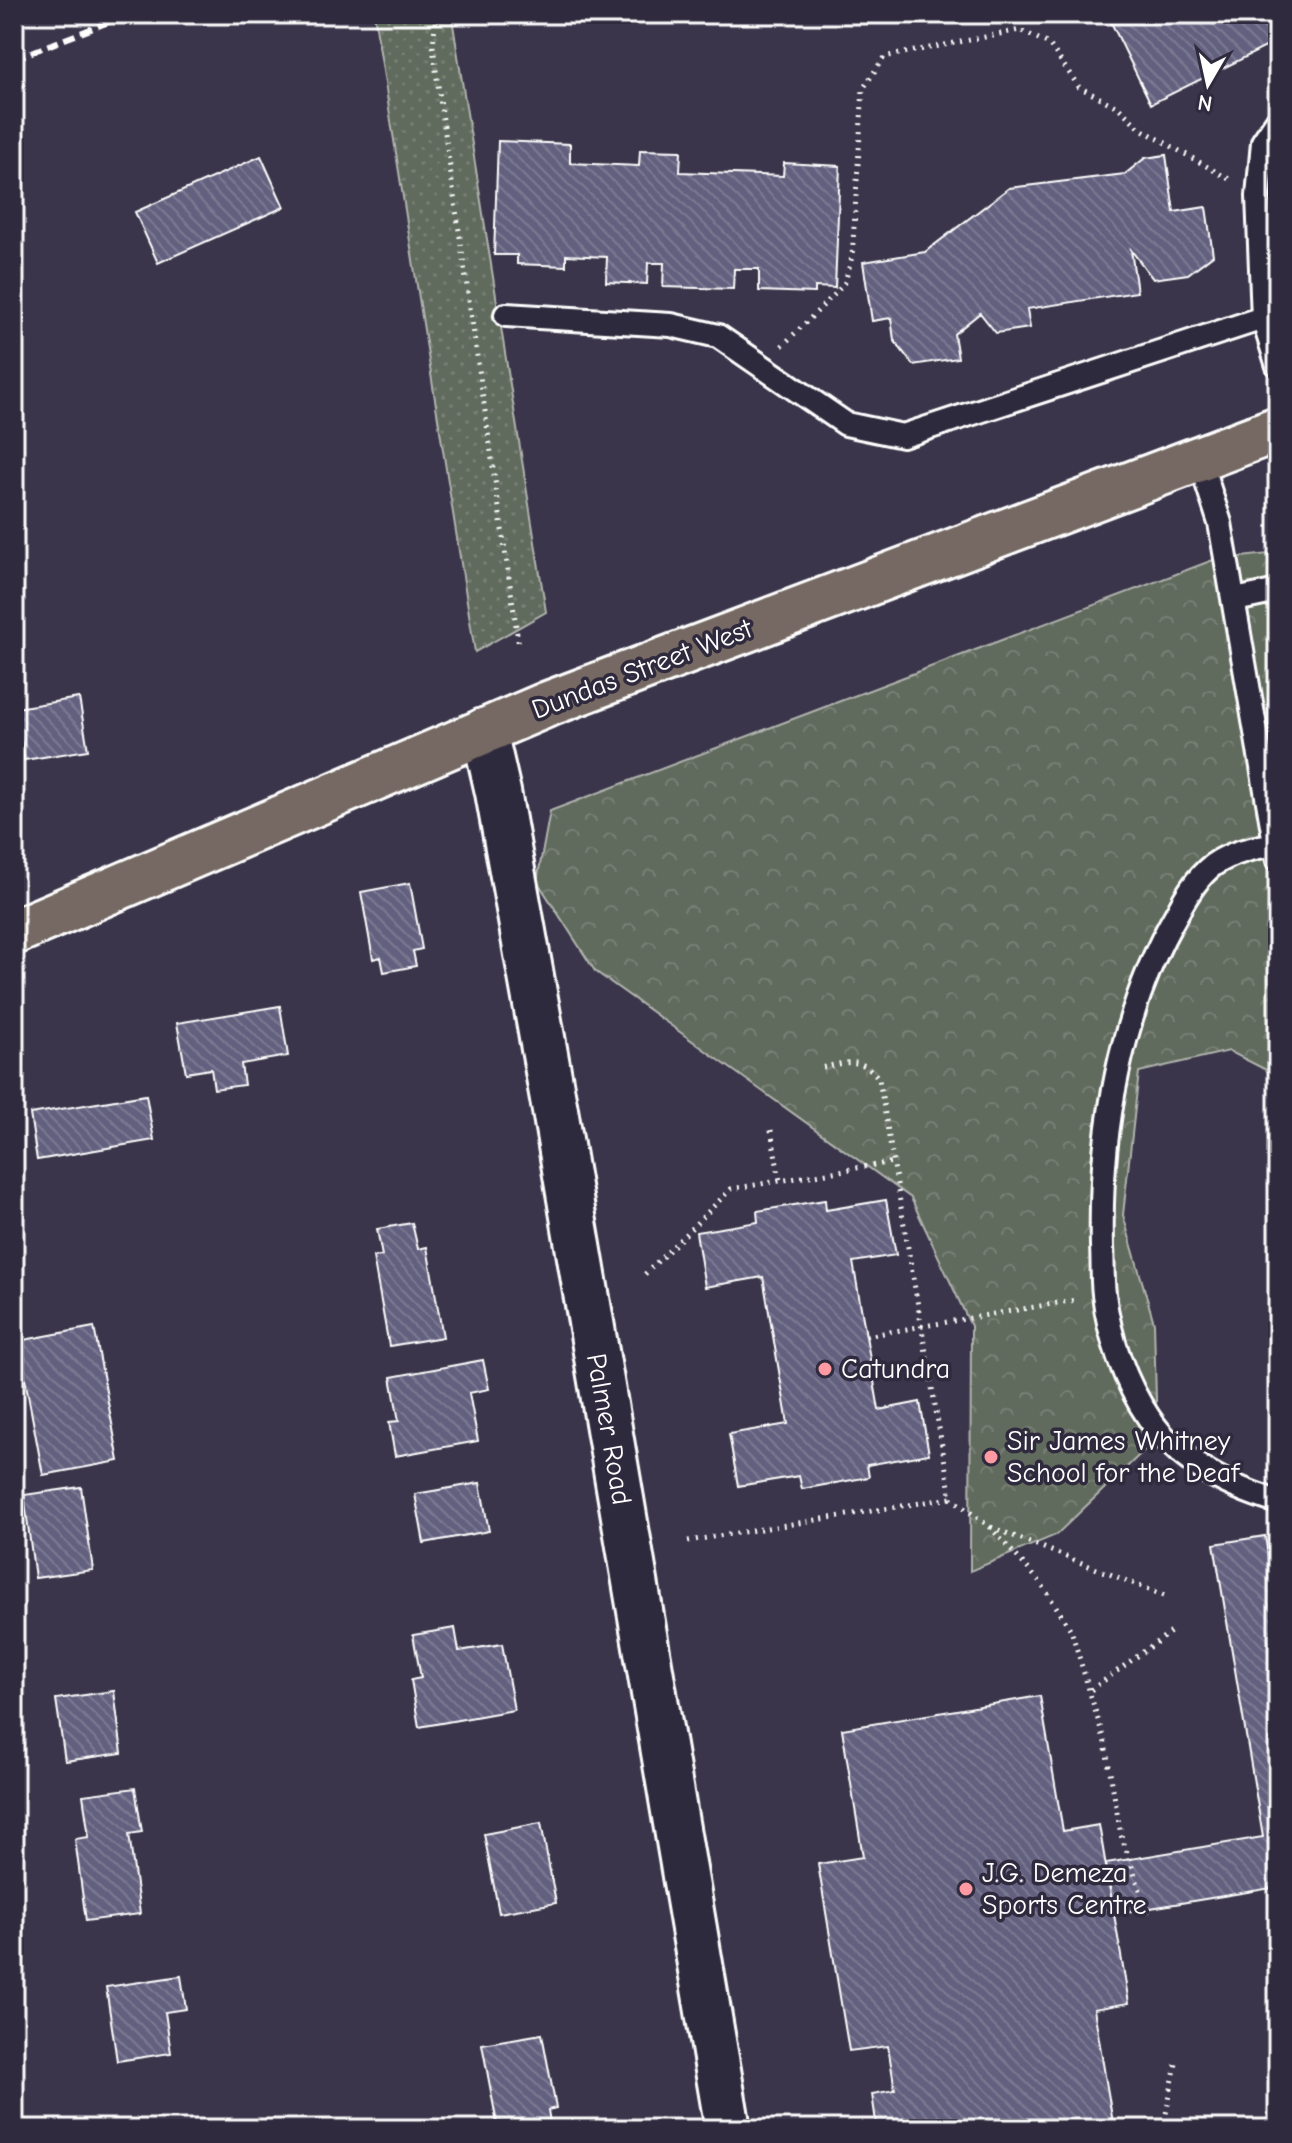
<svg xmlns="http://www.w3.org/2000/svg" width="1292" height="2143" font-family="'Comic Neue',sans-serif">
<defs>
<pattern id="forest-crowns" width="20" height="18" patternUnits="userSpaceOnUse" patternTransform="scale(2)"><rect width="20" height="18" fill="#616a5d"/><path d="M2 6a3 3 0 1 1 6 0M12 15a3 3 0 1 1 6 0" fill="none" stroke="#798075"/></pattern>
<pattern id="park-dots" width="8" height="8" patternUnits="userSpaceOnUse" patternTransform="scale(2)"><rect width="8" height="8" fill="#616a5d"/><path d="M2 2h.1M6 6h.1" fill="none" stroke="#798075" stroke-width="1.8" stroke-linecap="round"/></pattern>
<pattern id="building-back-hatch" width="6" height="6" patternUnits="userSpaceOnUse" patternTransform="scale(2)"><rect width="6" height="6" fill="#64617f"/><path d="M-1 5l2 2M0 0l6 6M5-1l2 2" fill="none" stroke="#7b7992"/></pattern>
</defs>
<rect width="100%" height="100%" fill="#3a354a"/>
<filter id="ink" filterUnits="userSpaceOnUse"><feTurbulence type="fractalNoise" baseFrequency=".0125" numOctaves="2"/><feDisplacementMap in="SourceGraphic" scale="16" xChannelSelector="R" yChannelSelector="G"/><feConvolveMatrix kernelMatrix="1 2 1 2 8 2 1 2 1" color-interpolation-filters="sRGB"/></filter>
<g filter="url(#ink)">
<path fill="url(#forest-crowns)" stroke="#b0b4ae" stroke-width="2" d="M1278 553V1076L1229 1051 1139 1072 1123 1215 1154 1323 1157 1438 1056 1535 970 1571 971 1326 911 1198 595 971 537 881 550 811 1213 560Z"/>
<path fill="url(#park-dots)" stroke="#b0b4ae" stroke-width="2" d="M374 14H461L452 18 546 612 475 652Z"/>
<path fill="url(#building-back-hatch)" stroke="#fff" stroke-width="2" d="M1107 14H1278V41L1151 104Z
M498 141 570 144V163L639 166 640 150 681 151 680 172 783 176 784 163 840 166 835 288 815 287V293L759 291V269H734L733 289 663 287 664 263H648L647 284 606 282 607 257 566 255V266L517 264V255H494Z
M1166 155 1174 212 1206 207 1213 255 1188 274 1153 279 1131 250 1137 292 1027 309 1030 328 996 333 980 313 954 334 958 358 913 365 894 340 891 318 872 321 863 262 925 252 1009 188 1125 174 1145 158Z
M261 156 284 207 158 263 135 212Z
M79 698 88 750 24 760 16 708Z
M410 883 422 949 413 951 416 966 384 972 381 957 373 959 361 892Z
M280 1006 288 1056 241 1064 244 1085 214 1089 211 1069 186 1073 177 1023Z
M146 1095 154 1140 37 1160 30 1114Z
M825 1200 826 1210 886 1200 896 1255 853 1262 879 1410 920 1402 929 1454 867 1465 869 1477 802 1489 799 1476 738 1486 729 1434 788 1424 763 1277 705 1287 696 1232 758 1222 757 1211Z
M412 1223 418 1249 427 1247 443 1337 389 1346 373 1257 382 1256 377 1229Z
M94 1327 119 1461 43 1475 18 1341Z
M483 1360 489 1389 469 1393 478 1441 395 1456 389 1422 399 1421 391 1377Z
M480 1483 489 1531 424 1543 415 1494Z
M81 1487 93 1570 35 1578 24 1495Z
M1265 1536 1271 1572 1278 1571V1887L1114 1914 1106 1863 1263 1837 1214 1544Z
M455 1628 459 1651 502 1644 514 1710 419 1727 411 1680 421 1678 413 1635Z
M114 1691 122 1753 65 1761 56 1699Z
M1040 1696 1063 1831 1099 1825 1129 2003 1094 2009 1114 2129H877L872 2094 895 2090 888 2046 849 2051 818 1864 863 1857 842 1729Z
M135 1788 142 1832 129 1834 140 1914 86 1921 75 1839 89 1837 83 1795Z
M541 1823 556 1903 499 1913 484 1834Z
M181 1976 186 2009 165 2012 171 2053 117 2061 106 1987Z
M542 2034 556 2108 548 2110 551 2129H498L482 2044Z"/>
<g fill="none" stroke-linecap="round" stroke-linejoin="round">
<defs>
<path id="lane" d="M506 315 671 325 718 336 846 424 903 436 1263 318 1278 366
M1263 318 1258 196 1263 142 1278 120
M1199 458 1220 523 1278 860
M1235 600 1278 591
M1275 844C1253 848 1232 852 1213 865 1197 877 1186 896 1177 913 1120 1011 1099 1134 1102 1246 1103 1262 1102 1278 1104 1294 1109 1337 1125 1383 1149 1418 1179 1463 1228 1487 1278 1502"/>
<path id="secondary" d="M484 731 498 792 555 1110 728 2129"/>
<path id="primary" d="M14 932 548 704 1278 429"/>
</defs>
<use href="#lane" stroke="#fff" stroke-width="28"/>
<use href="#secondary" stroke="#fff" stroke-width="50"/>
<use href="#primary" stroke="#fff" stroke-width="50"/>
<path stroke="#fff" stroke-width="5" stroke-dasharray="2 6" stroke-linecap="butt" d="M436 14 433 46 437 78 519 647
M782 346 835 294 845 282 852 257 863 89 884 57 1020 30 1049 44 1079 87 1119 108 1141 129 1229 179
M771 1130 780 1181
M645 1274 731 1189 893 1162
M866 1336 1075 1300
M951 1498 990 1527 1041 1583 1071 1630 1105 1743 1121 1835 1149 1916
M991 1527 1165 1596
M688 1541 951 1498 879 1079C861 1054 844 1064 818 1068
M1091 1690 1172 1631
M1163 2129 1177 2059"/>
<use href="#lane" stroke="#2f2a3d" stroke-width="22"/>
<use href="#secondary" stroke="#2f2a3d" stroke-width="44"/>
<use href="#primary" stroke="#766964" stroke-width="44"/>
<path stroke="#fff" stroke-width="6" stroke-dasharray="12 6" stroke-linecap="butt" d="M14 59 129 14"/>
</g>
</g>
<g fill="#ff9aa2" stroke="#2f2a3d" stroke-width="3">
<circle cx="825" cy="1369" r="8"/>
<circle cx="991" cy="1457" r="8"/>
<circle cx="966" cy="1889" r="8"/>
</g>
<g text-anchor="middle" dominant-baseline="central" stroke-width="7" stroke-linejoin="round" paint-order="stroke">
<g font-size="28" fill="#fff" stroke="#2f2a3d">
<text transform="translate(642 669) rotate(-21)">Dundas Street West</text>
<text transform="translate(609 1429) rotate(80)">Palmer Road</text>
</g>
<g font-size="28" fill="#fff" stroke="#2f2a3d" text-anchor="start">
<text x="841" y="1369">Catundra</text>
<text x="1007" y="1441">Sir James Whitney<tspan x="1007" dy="32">School for the Deaf</tspan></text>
<text x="982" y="1873">J.G. Demeza<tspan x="982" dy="32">Sports Centre</tspan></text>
</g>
</g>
<rect width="1292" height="2143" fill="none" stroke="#2f2a3d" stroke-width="48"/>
<rect x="24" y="24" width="1244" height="2095" fill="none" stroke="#fff" stroke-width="3" filter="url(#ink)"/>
<g transform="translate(1208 84) rotate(189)" stroke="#2f2a3d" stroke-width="6" paint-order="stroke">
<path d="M0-6L14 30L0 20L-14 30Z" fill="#ffffff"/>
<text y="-12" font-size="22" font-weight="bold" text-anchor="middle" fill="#ffffff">N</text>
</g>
</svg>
